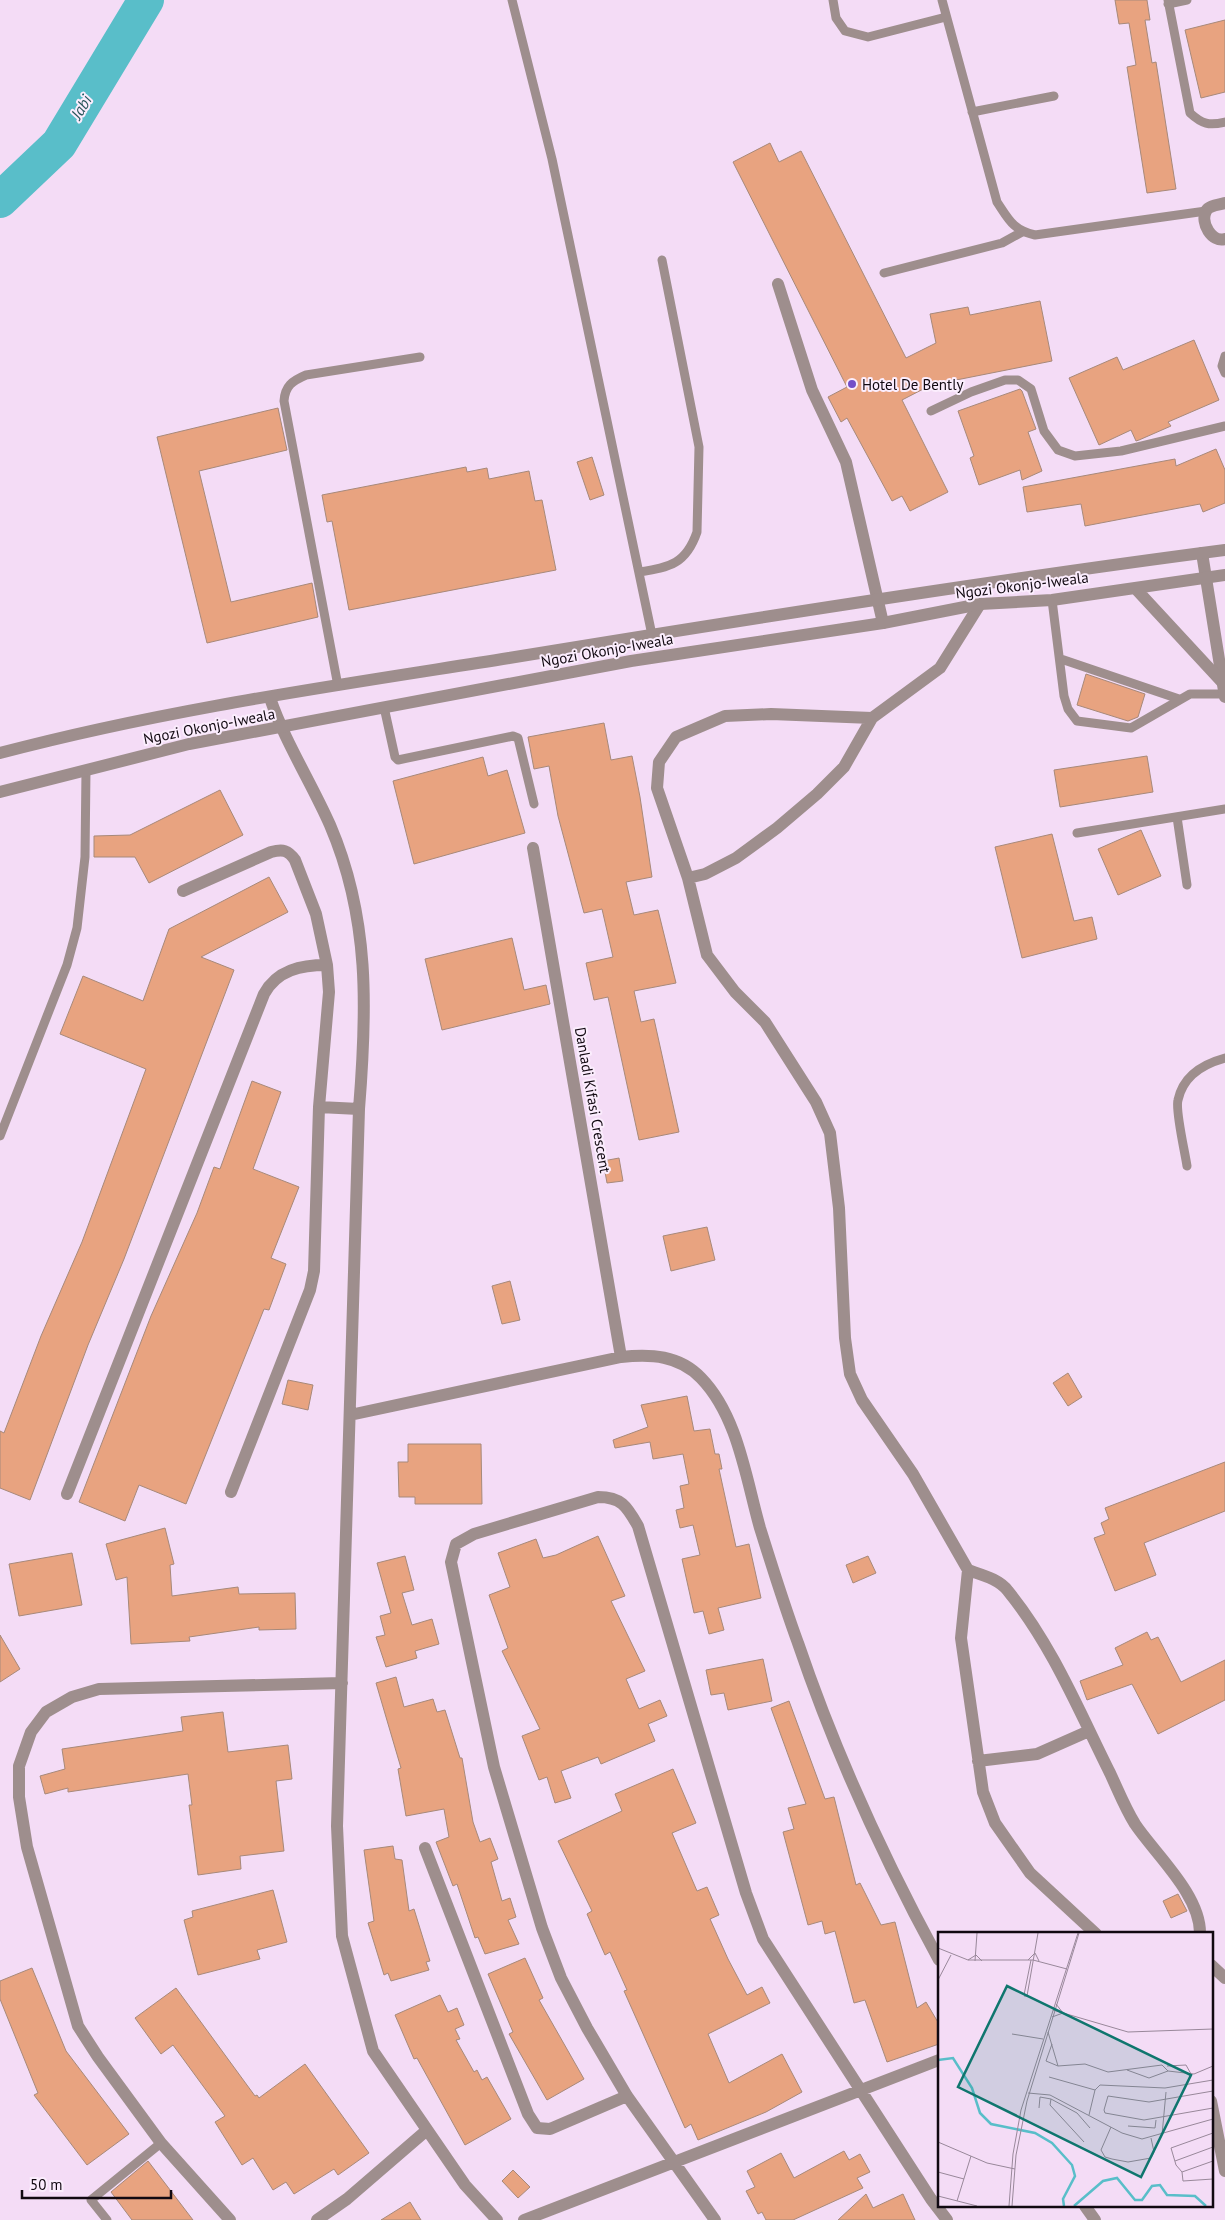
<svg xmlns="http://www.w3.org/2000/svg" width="1225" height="2220" font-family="'PT Sans',sans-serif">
<rect width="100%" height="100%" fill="#f4dcf6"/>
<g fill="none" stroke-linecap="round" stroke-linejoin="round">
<path stroke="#59bec9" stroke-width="36" d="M0 200 59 144 146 0"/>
</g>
<path fill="#e8a380" stroke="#a7897a" d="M1115 0H1147L1150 20H1145L1152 63 1156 62 1176 189 1147 193 1127 67 1136 65 1129 23 1119 24Z
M1225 20V92L1201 98 1185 30Z
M770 143 779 162 801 151 906 358 936 343 930 314 968 307 970 315 1040 301 1052 361 931 385 902 400 948 492 910 511 902 496 892 501 847 418 841 422 828 397 847 387 733 162Z
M1194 340 1219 400 1168 422 1171 426 1139 440 1136 441 1131 430 1099 445 1069 378 1117 357 1123 370Z
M1020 389 1022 391 1036 429 1028 432 1042 471 1022 480 1020 470 979 485 970 458 974 456 958 411Z
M278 408 287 450 199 471 231 602 312 583 318 617 207 643 157 437Z
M1216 449 1225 470V503L1203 512 1200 504 1085 526 1081 504 1027 512 1023 487 1175 459 1176 466Z
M592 457 604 495 590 500 577 462Z
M466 467 467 472 487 468 489 479 529 471 535 501 542 500 556 570 349 610 332 521 327 522 322 495Z
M1086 674 1145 694 1138 717 1128 721 1077 705Z
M604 723 611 760 632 756 640 797 652 877 626 882 634 915 658 910 676 983 634 991 641 1022 654 1019 679 1132 639 1140 608 997 594 1000 586 963 613 957 602 909 584 913 558 816 549 766 534 769 528 737Z
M1147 756 1153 792 1060 807 1054 770Z
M483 757 488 776 507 770 525 833 414 864 393 781Z
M220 790 243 835 149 883 135 857H94V836L130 835Z
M1141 830 1161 876 1118 895 1098 849Z
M1052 834 1074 921 1092 917 1097 939 1022 958 995 847Z
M269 877 288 912 201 957 234 970 124 1259 88 1345 30 1500 0 1488V1431L4 1433 41 1336 82 1242 146 1069 60 1034 83 976 143 1001 169 929Z
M512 938 524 990 546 985 550 1004 442 1030 425 959Z
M252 1081 281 1092 253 1169 299 1187 271 1258 286 1264 269 1310 264 1309 186 1504 139 1485 125 1521 79 1502 151 1316 197 1213 214 1167 220 1169Z
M619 1158 623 1181 607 1183 603 1161Z
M707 1227 715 1260 671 1271 663 1236Z
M510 1281 520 1320 502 1324 492 1286Z
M1068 1373 1082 1397 1068 1406 1053 1383Z
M288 1380 313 1385 308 1410 282 1404Z
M687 1396 694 1431 710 1429 715 1454H719L722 1469H719L736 1547 749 1544 761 1598 718 1608 724 1630 709 1634 703 1611 694 1613 682 1559 700 1555 693 1525 680 1528 676 1510 684 1508 680 1486 689 1484 683 1454 653 1459 650 1442 615 1448 613 1440 648 1427 641 1405Z
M408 1444H481L482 1504H415V1497H399L398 1462H408Z
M1225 1462V1511L1144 1543 1156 1575 1115 1591 1094 1538 1105 1534 1101 1523 1109 1519 1105 1508Z
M165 1528 174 1564 170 1565 172 1596 238 1587 239 1594 295 1593 296 1629 259 1630V1627L189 1637 190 1641 131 1644 127 1577 116 1580 106 1544Z
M598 1536 625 1596 611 1601 645 1671 626 1679 639 1709 660 1700 667 1716 648 1724 655 1741 601 1764 598 1757 561 1771 571 1798 555 1803 547 1777 539 1780 522 1736 540 1729 502 1651 508 1648 489 1595 510 1587 498 1553 536 1539 543 1558 556 1555Z
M72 1553 82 1605 19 1616 9 1564Z
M405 1556 414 1590 402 1593 412 1625 432 1619 439 1644 415 1651 417 1658 386 1667 376 1637 385 1635 380 1616 391 1613 377 1563Z
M868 1556 876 1573 853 1583 846 1565Z
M1147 1632 1151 1640 1158 1637 1181 1682 1225 1660V1700L1158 1734 1132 1684 1087 1700 1080 1681 1123 1665 1115 1648Z
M0 1635 20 1669 0 1682Z
M763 1659 772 1701 728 1710 724 1693 711 1695 706 1670Z
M396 1677 404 1707 433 1699 437 1712 445 1710 460 1758H462L473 1822 480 1842 490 1838 498 1859 491 1862 502 1901 510 1898 516 1917 508 1920 519 1944 485 1954 478 1937 475 1938 457 1884 453 1886 436 1842 449 1837 444 1809 406 1816 398 1769 401 1768 376 1683Z
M789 1701 825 1799 834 1797 856 1885 860 1883 881 1925 895 1922 917 2008 926 2002 939 2024V2044L887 2062 865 2000 854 2003 835 1931 825 1934 822 1921 808 1925 783 1832 794 1829 788 1808 806 1804 771 1708Z
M223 1712 228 1752 288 1745 292 1779 276 1781 284 1851 240 1856 241 1869 198 1875 189 1805H192L188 1774 68 1792V1788L45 1794 40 1776 65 1769 62 1749 183 1731 181 1717Z
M673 1769 696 1823 672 1833 697 1891 707 1887 719 1915 710 1919 728 1959 747 1995 762 1987 770 2003 708 2034 729 2083 782 2054 802 2092 766 2112 698 2140 691 2124 685 2128 624 1991 627 1990 610 1952 605 1955 587 1914 592 1911 558 1841 622 1811 615 1794Z
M393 1846 395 1859 402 1860 409 1911 414 1909 430 1961 426 1962 429 1970 391 1981 388 1973 384 1975 368 1923 374 1921 364 1850Z
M273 1890 287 1942 257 1950 260 1959 198 1975 184 1920 193 1917 192 1911Z
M1178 1894 1187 1911 1171 1918 1163 1901Z
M525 1958 543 1998 539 2000 584 2079 547 2100 509 2034 513 2032 488 1974Z
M32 1968 66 2051 129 2134 87 2165 34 2095 38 2093 0 1999V1981Z
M176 1988 255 2096 257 2095 259 2098 305 2064 369 2153 338 2175 334 2169 294 2194 286 2182 273 2190 253 2158 242 2165 215 2122 225 2116 173 2045 161 2054 135 2018Z
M440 1995 448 2012 457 2008 464 2025 455 2029 460 2039 456 2040 474 2072 477 2070 482 2080 487 2077 511 2119 465 2145 417 2058 414 2059 395 2015Z
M844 2151 849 2160 860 2154 870 2172 857 2178 863 2188 793 2220H766L762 2212 758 2214 746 2191 755 2187 747 2171 781 2153 794 2178Z
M148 2161 193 2220H132L111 2192Z
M513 2170 530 2187 518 2198 502 2181Z
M866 2194 873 2208 903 2194 915 2220H838Z
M410 2202 421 2220H381Z"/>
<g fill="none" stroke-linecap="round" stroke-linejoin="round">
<path stroke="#9e8e8d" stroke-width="9" d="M512 0 552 159 652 635
M833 0 836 18 845 31 868 37 946 17
M942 0 997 202C1009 220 1013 230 1035 235L1206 211
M1168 0 1190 113C1202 124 1209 126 1225 122
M1168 4 1187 0
M972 112 1054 96
M884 273 1002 243 1022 232
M1225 356 1222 366 1225 373
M931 411 971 392 1005 380H1018L1031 389 1044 431 1058 450 1075 456 1121 451 1225 426
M640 572C670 567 686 564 697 532L699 447 662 260
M1052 600 1064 696 1068 709 1077 721 1131 728 1190 694H1224
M1061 659 1179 699
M338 686 284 401C285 386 292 381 306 375L420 357
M384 707 395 757 398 760 513 736 518 738 534 804
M1177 817 1187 885
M1077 833 1225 809
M0 1136 67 965 77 928 85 857 86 770
M1187 1166C1185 1152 1175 1110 1178 1100 1183 1076 1203 1064 1225 1058
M107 2220 91 2200 161 2143"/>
<path stroke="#9e8e8d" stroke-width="12" d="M1225 203C1219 205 1209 205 1206 211 1200 223 1212 243 1225 239
M778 284 812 390 846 462 883 623
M1202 553 1225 697
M980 604 940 668 872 718 844 767 817 794 777 828 736 858 705 874 688 878 707 955 735 992 765 1022 816 1102 830 1133 839 1208 845 1338 850 1374 862 1400 913 1474 968 1570C982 1575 999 1579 1008 1591 1052 1645 1079 1711 1110 1773 1118 1790 1125 1808 1135 1824 1155 1854 1201 1895 1200 1934
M270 698C285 742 311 782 330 825 370 918 367 1010 359 1109L337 1826 342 1936 373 2051 465 2185 497 2220
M533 848 621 1357
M688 878 657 788 659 762 676 737 725 716 771 714 872 718
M183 891 271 852C283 849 288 850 295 860L316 914 327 965 329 992 319 1107 314 1271 310 1290 231 1492
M319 1107 359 1109
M350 1415 621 1357C651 1354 679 1355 701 1378 738 1416 746 1479 760 1528 772 1566 784 1605 798 1643 835 1752 884 1859 939 1960
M67 1494 264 994C277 970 301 965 327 965
M968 1570 961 1638 983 1792 995 1823 1030 1873 1096 1934
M978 1761 1037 1754 1089 1731
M425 1848 528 2114 537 2128 550 2129 627 2096
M1211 1965 1225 1978
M1211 2101 1225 2171
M1085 2206 1095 2220
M230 2220 161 2143 98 2057 78 2026 27 1847 19 1797V1766L31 1732 46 1712 72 1697 99 1689 342 1683
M317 2220 347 2199 427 2130
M524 2220 939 2060
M715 2220 627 2096 587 2028 561 1978 542 1928 494 1767 451 1562 456 1544 474 1534 598 1497C622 1497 627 1507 638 1526L746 1893 763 1939 931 2199 947 2220"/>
<path stroke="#9e8e8d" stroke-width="12" d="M1135 588 1222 682 1225 677
M0 753C166 709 339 685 509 658 747 619 986 581 1225 550
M0 792 189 744 631 661 883 623 980 604 1052 600 1225 575"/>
</g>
<circle fill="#754ec8" stroke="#fbedfd" stroke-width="2" cx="852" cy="384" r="5"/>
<g text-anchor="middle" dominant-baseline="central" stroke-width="4" stroke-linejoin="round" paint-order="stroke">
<g font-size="15" fill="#110911" stroke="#fbedfd" text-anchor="start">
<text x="862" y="384">Hotel De Bently</text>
</g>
<g font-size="15" fill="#110911" stroke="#fbedfd">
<text transform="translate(1022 585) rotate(-7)">Ngozi Okonjo-Iweala</text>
<text transform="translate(607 650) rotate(-10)">Ngozi Okonjo-Iweala</text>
<text transform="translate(209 726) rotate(-11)">Ngozi Okonjo-Iweala</text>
<text transform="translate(593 1100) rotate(80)">Danladi Kifasi Crescent</text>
</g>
<g font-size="16" font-style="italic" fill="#28555a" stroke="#fbedfd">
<text transform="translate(81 107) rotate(-59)">Jabi</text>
</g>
</g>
<g transform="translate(938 1932)">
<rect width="275" height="275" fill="#f4dcf6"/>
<path fill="none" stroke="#59bec9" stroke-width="2.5" d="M0 128 15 126 34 156 42 181 53 192 97 201 114 211 134 233 137 244 125 267 126 274M136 274 165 249 179 246 197 268H204L214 254 222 253 229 263 257 264 268 274"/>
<path fill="none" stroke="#99889a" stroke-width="1" d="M0 16 30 28H95L129 37M30 28 38 23 44 29M90 28 97 21 101 29M37 29 39 1M0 48 13 23M86 63 93 28M86 64H89L100 1M115 78 190 100 275 97M114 85 125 81 118 72M110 100 120 134 147 132 170 140 224 133 230 139M74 102 105 107M114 112 108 129 120 134M229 134 248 133 253 142M189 138 211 146 230 139 256 142 275 134M111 145 157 158M275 159 211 170 170 164 166 178 167 181 206 188 275 176M90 161 112 163 184 201 204 207 275 187M113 167 112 173 146 210M101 176 102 165 113 167 139 181 152 196M151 183 157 158 162 153 227 156 275 148M190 194 217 196 218 188M173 195 163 218 167 225 174 227 190 230 213 226 216 220 213 206M275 201 233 216 238 233 244 240 245 249 275 247M224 203 228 160M0 210 49 231 77 237M237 229 275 215M0 240 26 247M244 240 275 229M0 264 39 274M19 269 33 224M71 274 75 222 83 178 140 1M74 274 78 223 89 169 141 1"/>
<path fill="#0f766e" fill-opacity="0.15" stroke="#0f766e" stroke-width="2.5" d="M69 54 253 143 203 245 20 155Z"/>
<rect width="275" height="275" fill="none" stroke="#110911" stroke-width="2.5"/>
</g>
<path d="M22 2190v8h149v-8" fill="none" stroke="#110911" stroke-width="2.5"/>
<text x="30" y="2190" font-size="15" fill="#110911" stroke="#fbedfd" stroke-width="4" paint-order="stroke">50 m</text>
</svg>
